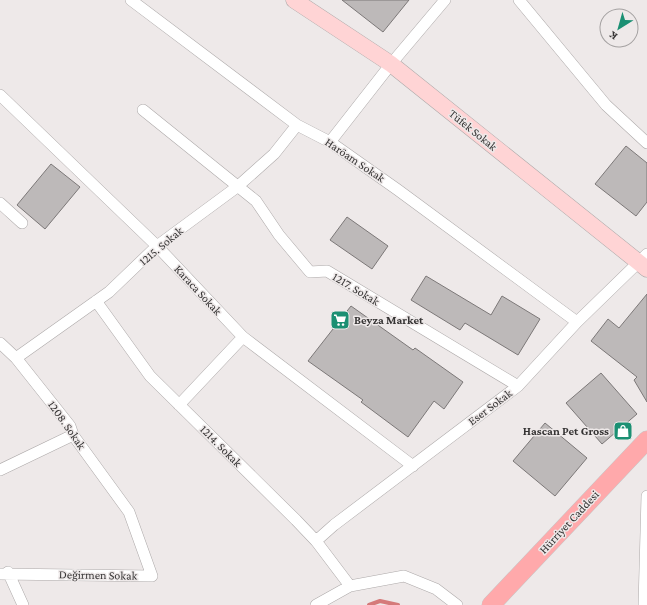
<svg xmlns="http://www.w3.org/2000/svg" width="647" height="605" font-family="'Crimson Pro',serif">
<rect width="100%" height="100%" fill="#eee9e9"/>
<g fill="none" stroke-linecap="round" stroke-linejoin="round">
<path stroke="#d57a7a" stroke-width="4" d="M369 605 380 601 398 605"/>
</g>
<path fill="#bdb9b9" stroke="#7c7878" d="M342 0H409L383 32Z
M626 146 647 163V202L636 216 595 184Z
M51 164 80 187 45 229 17 205Z
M347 217 388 246 372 269 330 240Z
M426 276 491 315 502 296 540 319 518 355 465 323 460 330 411 300Z
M647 294V402L634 380 637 377 591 341 608 319 619 328Z
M351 306 413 350 415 348 463 382 444 409 434 401 408 437 361 402 363 400 308 361Z
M601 373 637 414 602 444 566 403Z
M545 423 587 458 555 496 513 461Z"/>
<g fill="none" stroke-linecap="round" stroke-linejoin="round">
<defs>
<path id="street" d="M131 0 297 125 330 142 398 190 577 322
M519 0 606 105 647 143
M0 95 157 246 243 337 413 466
M143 110 256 201 279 235 310 272 327 271 518 386
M330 142 391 64 445 0
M0 203 22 223
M96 301 150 376 296 520 316 541 350 586
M0 343 16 358 70 426 73 435 129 512 152 576 0 574
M16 358 109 292 157 246 237 187 274 154 297 125
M179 405 243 337
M0 470 73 435
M316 541 334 525 518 386 577 322 647 254
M8 572 23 605
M316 605 350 586 404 576 436 589 457 605
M644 605 647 496"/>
<path id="secondary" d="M294 0 391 64 647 269"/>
<path id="primary" d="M491 605 647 440"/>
</defs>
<use href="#street" stroke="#ada9a9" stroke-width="12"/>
<use href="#secondary" stroke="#ada9a9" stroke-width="17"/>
<use href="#primary" stroke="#c7c6c6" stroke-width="19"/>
<use href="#street" stroke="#fff" stroke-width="11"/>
<use href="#secondary" stroke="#ffd4d5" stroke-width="16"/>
<use href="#primary" stroke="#ffa9ab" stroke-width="18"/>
</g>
<defs>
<symbol id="supermarket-square" viewBox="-11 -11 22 22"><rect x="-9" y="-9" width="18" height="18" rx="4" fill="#1b9073" stroke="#eee9e9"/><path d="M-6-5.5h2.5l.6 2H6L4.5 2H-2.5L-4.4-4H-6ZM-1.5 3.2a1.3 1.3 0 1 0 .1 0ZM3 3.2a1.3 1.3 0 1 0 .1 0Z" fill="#fff"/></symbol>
<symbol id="shop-square" viewBox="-11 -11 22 22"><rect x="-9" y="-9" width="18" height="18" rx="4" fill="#1b9073" stroke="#eee9e9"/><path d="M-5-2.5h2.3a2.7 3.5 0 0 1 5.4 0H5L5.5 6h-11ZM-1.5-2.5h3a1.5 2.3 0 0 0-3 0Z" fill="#fff"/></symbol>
</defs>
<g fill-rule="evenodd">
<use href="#supermarket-square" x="329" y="309" width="22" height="22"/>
<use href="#shop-square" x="612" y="420" width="22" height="22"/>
</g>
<g text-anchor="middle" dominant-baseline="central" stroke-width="3" stroke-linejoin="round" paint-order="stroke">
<g font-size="12" fill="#363434" stroke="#eee9e9">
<text transform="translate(473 130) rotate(39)">Tüfek Sokak</text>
<text transform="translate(355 160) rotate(34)">Haröam Sokak</text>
<text transform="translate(161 246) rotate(-40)">1215. Sokak</text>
<text transform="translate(356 289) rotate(31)">1217. Sokak</text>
<text transform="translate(198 290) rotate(47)">Karaca Sokak</text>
<text transform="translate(490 407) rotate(-37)">Eser Sokak</text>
<text transform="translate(67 425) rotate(55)">1208. Sokak</text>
<text transform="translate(221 446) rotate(45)">1214. Sokak</text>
<text transform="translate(569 522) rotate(-47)">Hürriyet Caddesi</text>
<text transform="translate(98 575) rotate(1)">Değirmen Sokak</text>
</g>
<g font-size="12" font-weight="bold" fill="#363434" stroke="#eee9e9" text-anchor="start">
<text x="354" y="320">Beyza Market</text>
<text x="609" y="431" text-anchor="end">Hascan Pet Gross</text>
</g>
</g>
<g transform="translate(619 28) rotate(217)"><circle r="19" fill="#eee9e9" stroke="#a4a1a1"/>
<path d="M0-3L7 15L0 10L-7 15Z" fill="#1b9073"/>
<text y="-6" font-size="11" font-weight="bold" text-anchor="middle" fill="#363434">K</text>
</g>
</svg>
